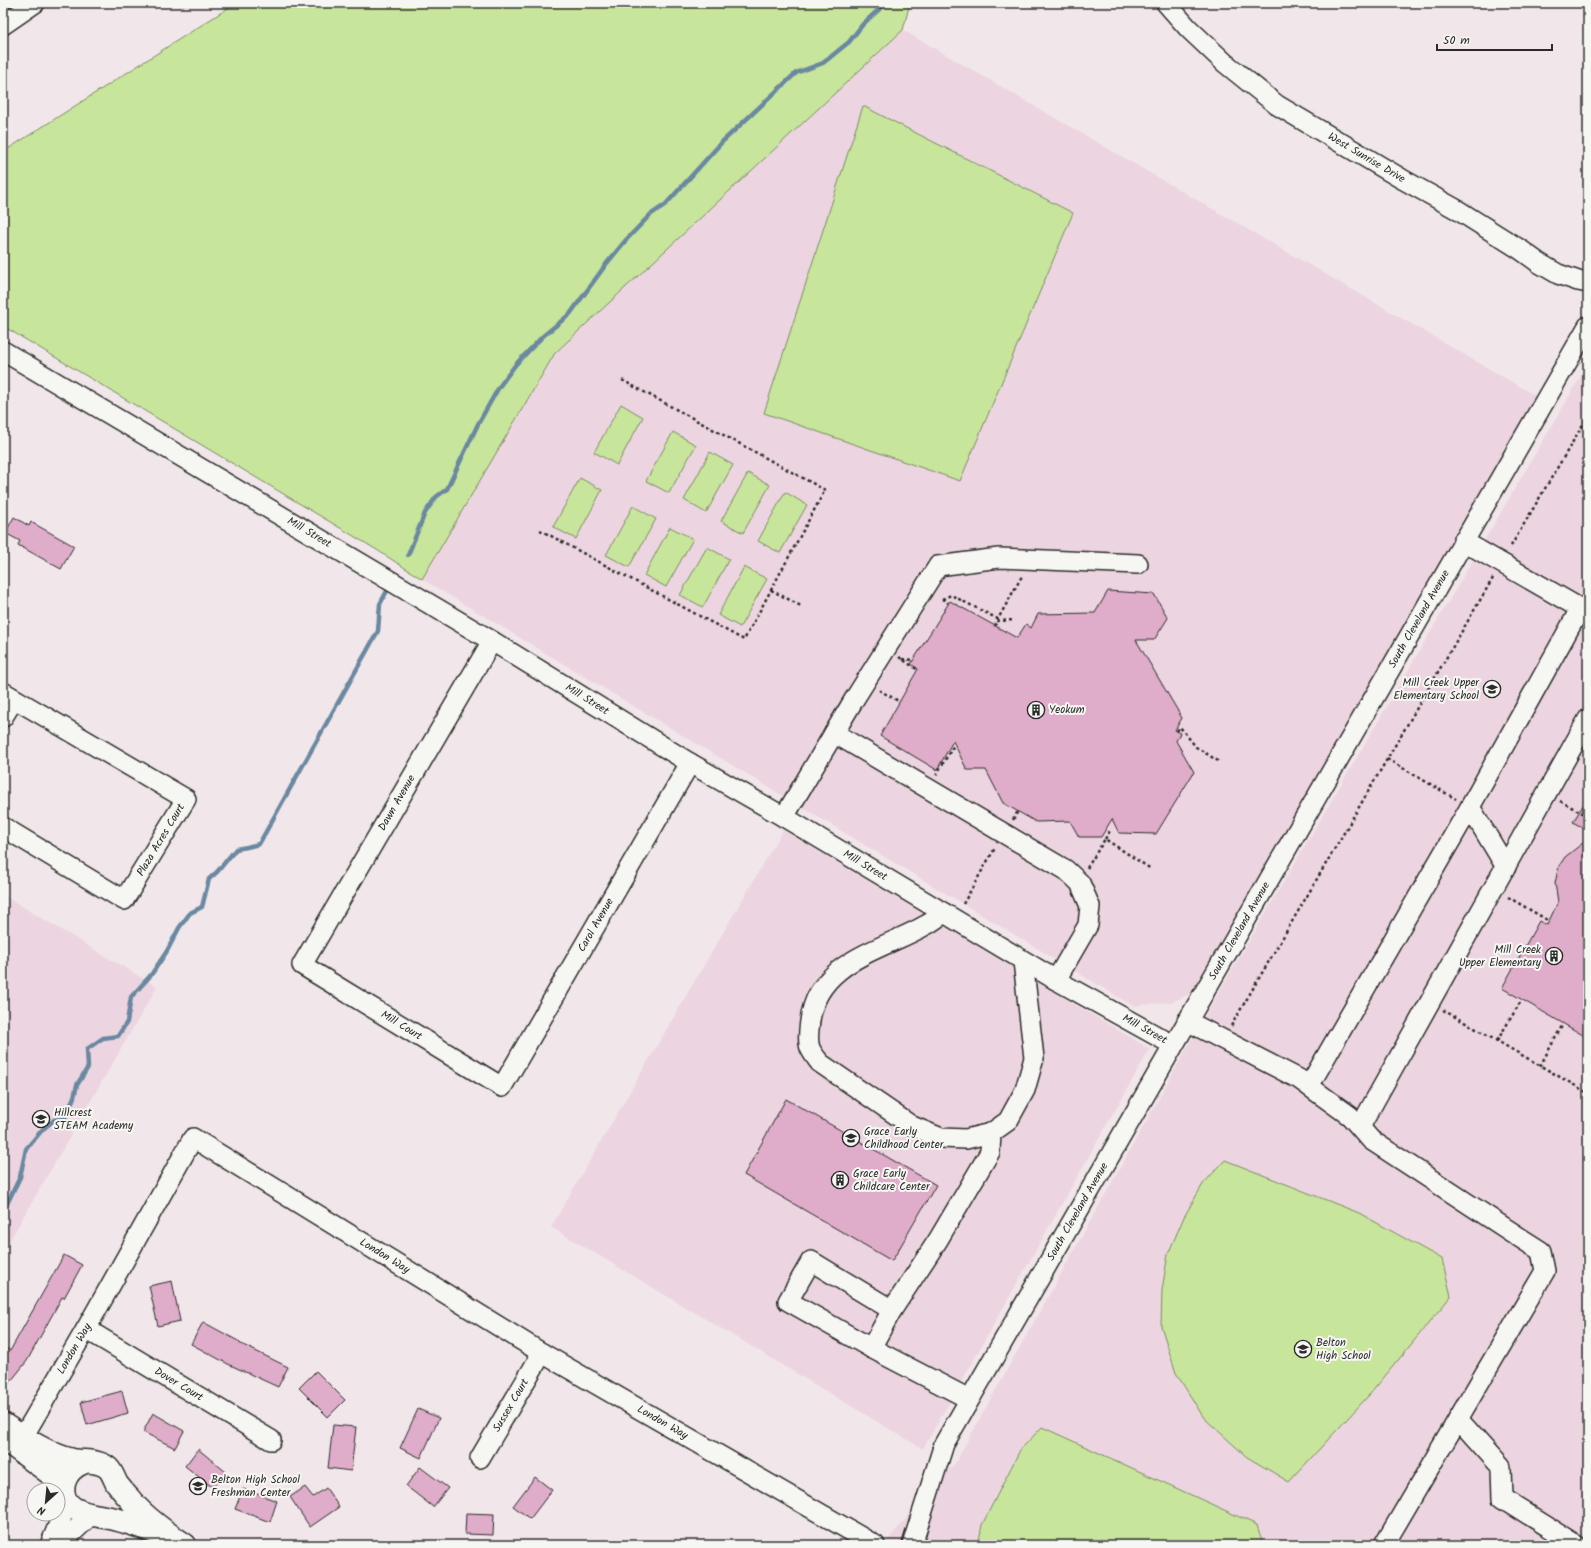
<svg xmlns="http://www.w3.org/2000/svg" width="1591" height="1548" font-family="Kalam,sans-serif">
<rect width="100%" height="100%" fill="#f1e7ea"/>
<filter id="ink" filterUnits="userSpaceOnUse"><feTurbulence type="fractalNoise" baseFrequency=".025" numOctaves="2"/><feDisplacementMap in="SourceGraphic" scale="8" xChannelSelector="R" yChannelSelector="G"/><feConvolveMatrix kernelMatrix="1 2 1 2 8 2 1 2 1" color-interpolation-filters="sRGB"/></filter>
<g filter="url(#ink)">
<path fill="#ecd5e0" d="M903 30 1538 397 1190 994 1171 1002 1133 1006 422 579 555 353Z
M1588 364V1545H883L955 1463 1206 1014Z
M783 830 1150 1049 923 1449 551 1227Z
M3 895 157 987 3 1252Z"/>
<path fill="#c8e59c" stroke="#7a8864" d="M236 3H910L903 30 555 353 422 579 377 550 3 326V152Z
M863 106 1073 213 960 481 764 413Z
M621 404 643 417 617 465 594 452Z
M673 432 696 445 669 493 646 481Z
M710 452 733 465 706 513 684 500Z
M748 473 770 485 743 533 721 521Z
M580 478 602 490 576 539 553 527Z
M785 492 807 505 780 553 758 541Z
M633 506 656 519 629 567 606 555Z
M670 527 693 539 666 587 644 575Z
M707 547 729 559 703 607 680 595Z
M744 567 767 579 740 627 718 615Z
M1225 1160 1359 1213 1442 1259 1451 1296 1371 1393 1289 1482 1247 1457 1204 1418 1176 1373 1161 1326 1162 1290 1168 1254 1184 1217 1203 1184Z
M1042 1427 1257 1525 1263 1545H978L982 1525 1020 1450Z"/>
<g fill="none" stroke-linecap="round" stroke-linejoin="round">
<path stroke="#6a88a1" stroke-width="4.5" d="M408 555 425 513 436 497 447 489 478 424 499 387 516 364 543 336 570 314 607 263 626 240 650 215 666 204 722 142 796 73 823 63 849 42 863 24 886 3
M3 1212 20 1177 26 1149 43 1129 54 1120 65 1118 74 1097 77 1085 88 1067 87 1049 103 1038 118 1036 127 1022 131 997 151 975 167 951 179 928 190 913 202 907 209 879 217 872 236 849 247 847 259 844 378 631 380 604 387 591"/>
</g>
<path fill="#dfacc9" stroke="#2b2b2b" d="M14 517 29 526 31 522 74 546 61 569 18 545 20 541 5 533Z
M1108 591 1154 594 1168 618 1154 640H1136L1182 718 1175 730 1180 733 1176 741 1194 772 1156 834 1119 833 1112 819 1101 837H1079L1070 821 1036 822 1003 803 986 770H967L953 741 937 770 880 736 918 669 911 664 950 601 1017 638 1026 624 1031 628 1038 614 1095 613Z
M1588 797V831L1573 822Z
M1588 839V1038L1502 988 1539 921 1547 925 1558 902 1555 883 1559 866 1565 857Z
M786 1099 936 1185 892 1261 744 1175Z
M64 1255 82 1265 64 1298 62 1297 27 1361 3 1391V1345L10 1351Z
M172 1281 180 1321 158 1326 149 1286Z
M203 1322 240 1342 239 1343 288 1367 278 1387 228 1364 191 1344Z
M316 1371 345 1400 328 1417 299 1388Z
M122 1391 128 1413 87 1425 81 1402Z
M418 1409 439 1418 421 1458 400 1448Z
M153 1413 184 1431 175 1448 143 1432Z
M333 1425 356 1427 351 1471 328 1468Z
M198 1449 226 1472 213 1488 185 1466Z
M420 1467 448 1488 433 1507 406 1486Z
M535 1477 552 1490 530 1519 513 1506Z
M305 1487 313 1497 326 1488 339 1507 310 1527 290 1497Z
M243 1489 277 1501 270 1522 235 1509Z
M466 1513 494 1514 493 1535 465 1534Z"/>
<g fill="none" stroke-linecap="round" stroke-linejoin="round">
<defs>
<g id="minor">
<path id="s1" d="M1166 3 1188 28 1225 63 1277 105 1402 179 1456 209 1521 250 1539 263 1558 274 1578 281 1588 283"/>
<path d="M3 25 35 3"/>
<path id="s2" d="M3 351 492 641 690 763 784 817 1056 980 1173 1045"/>
<path d="M1463 541 1588 613"/>
<path id="s3" d="M492 641 302 965 502 1087 690 763"/>
<path d="M3 692 186 799 124 900 3 827"/>
<path d="M3 717 14 699"/>
<path d="M834 733 1066 870 1080 883 1090 906 1088 925 1056 980"/>
<path d="M1470 807 1506 867"/>
<path d="M784 817 855 698 938 566 999 558 1138 564"/>
<path d="M944 913C938 917 932 922 926 925 883 950 817 961 810 1021 809 1029 807 1040 810 1048 812 1053 817 1059 820 1063L912 1126 941 1138 966 1139 991 1133 1008 1121 1025 1090 1034 1058 1023 961"/>
<path d="M1187 1021 1299 1079 1350 1116 1371 1140 1522 1239 1541 1251 1545 1271 1384 1545"/>
<path d="M1309 1086 1470 807 1580 609"/>
<path d="M1360 1127 1588 719"/>
<path id="s4" d="M86 1329 271 1440"/>
<path d="M871 1348 788 1301 811 1261 892 1310"/>
<path d="M969 1399 871 1348 892 1310 938 1240 990 1152 991 1133"/>
<path d="M1458 1419 1501 1467 1502 1498 1577 1545"/>
<path id="s5" d="M23 1437 86 1329 193 1138 542 1353 875 1545"/>
<path id="s6" d="M480 1458 542 1353"/>
<path d="M50 1545 62 1516 65 1494"/>
<path d="M63 1545 72 1533 92 1514"/>
<path id="s7" d="M912 1545 944 1444 1588 326"/>
</g>
<path id="major" d="M3 1424C23 1437 49 1455 73 1460 84 1462 99 1460 108 1468 113 1473 114 1479 117 1484 121 1489 125 1494 129 1498 142 1515 167 1533 185 1545
M9 1443 64 1484
M85 1462C74 1466 67 1472 64 1483 58 1515 95 1514 115 1519 131 1523 146 1529 161 1534"/>
</defs>
<use href="#minor" stroke="#2b2b2b" stroke-width="22"/>
<use href="#major" stroke="#2b2b2b" stroke-width="25"/>
<path stroke="#2b2b2b" stroke-width="2.5" stroke-dasharray="3 3" stroke-linecap="butt" d="M540 530 744 640 825 490 622 380
M1511 546 1588 416
M771 590 801 606
M942 599 951 595 998 619 1022 576
M942 599 948 603
M997 621 1015 620
M995 626 998 619
M899 657 918 670
M902 659 914 660
M879 690 900 702
M1177 731 1180 727 1196 747 1218 761
M1387 759 1456 799
M936 775 954 745
M1560 801 1588 816
M1013 820 1018 811
M1105 839 1111 829
M1087 868 1105 839 1151 869
M1508 897 1549 921
M963 904 995 848
M1443 1010 1588 1093
M1231 1026 1493 578
M1497 1041 1521 1001
M1540 1066 1563 1024"/>
<use href="#minor" stroke="#f6f6f2" stroke-width="19"/>
<use href="#major" stroke="#f6f6f2" stroke-width="22"/>
</g>
</g>
<defs>
<symbol id="school-ring" viewBox="-11 -11 22 22"><circle r="9.5" fill="#f6f6f2" stroke="#2b2b2b" stroke-width="1.5"/><path d="M0-5L7-2L0 1L-7-2ZM-4 1L0 2.5L4 1V4Q0 6-4 4Z" fill="#2b2b2b"/></symbol>
<symbol id="building-ring" viewBox="-11 -11 22 22"><circle r="9.5" fill="#f6f6f2" stroke="#2b2b2b" stroke-width="1.5"/><path d="M-4-6H4V6H1V3H-1V6H-4ZM-2.5-4.3h1.7v1.8h-1.7ZM.8-4.3h1.7v1.8H.8ZM-2.5-1h1.7V.8h-1.7ZM.8-1h1.7V.8H.8Z" fill="#2b2b2b"/></symbol>
</defs>
<g fill-rule="evenodd">
<use href="#school-ring" x="1482" y="679" width="20" height="20"/>
<use href="#building-ring" x="1026" y="700" width="20" height="20"/>
<use href="#building-ring" x="1544" y="946" width="20" height="20"/>
<use href="#school-ring" x="31" y="1109" width="20" height="20"/>
<use href="#school-ring" x="841" y="1128" width="20" height="20"/>
<use href="#building-ring" x="830" y="1170" width="20" height="20"/>
<use href="#school-ring" x="1293" y="1339" width="20" height="20"/>
<use href="#school-ring" x="188" y="1476" width="20" height="20"/>
</g>
<g text-anchor="middle" dominant-baseline="central" stroke-width="4" stroke-linejoin="round" paint-order="stroke">
<g font-size="11" fill="#2b2b2b" stroke="#f6f6f2">
<text stroke="none"><textPath href="#s1" startOffset="255">West Sunrise Drive</textPath></text>
<text stroke="none"><textPath href="#s2" startOffset="356">Mill Street</textPath></text>
<text stroke="none"><textPath href="#s7" startOffset="1058">South Cleveland Avenue</textPath></text>
<text stroke="none"><textPath href="#s2" startOffset="680">Mill Street</textPath></text>
<text transform="translate(397 803) rotate(-60)">Dawn Avenue</text>
<text transform="translate(161 840) rotate(-59)">Plaza Acres Court</text>
<text stroke="none"><textPath href="#s2" startOffset="1004">Mill Street</textPath></text>
<text stroke="none"><textPath href="#s3" startOffset="797">Carol Avenue</textPath></text>
<text stroke="none"><textPath href="#s7" startOffset="698">South Cleveland Avenue</textPath></text>
<text stroke="none"><textPath href="#s3" startOffset="492">Mill Court</textPath></text>
<text stroke="none"><textPath href="#s2" startOffset="1328">Mill Street</textPath></text>
<text stroke="none"><textPath href="#s7" startOffset="374">South Cleveland Avenue</textPath></text>
<text stroke="none"><textPath href="#s5" startOffset="569">London Way</textPath></text>
<text stroke="none"><textPath href="#s5" startOffset="102">London Way</textPath></text>
<text stroke="none"><textPath href="#s4" startOffset="108">Dover Court</textPath></text>
<text stroke="none"><textPath href="#s6" startOffset="61">Sussex Court</textPath></text>
<text stroke="none"><textPath href="#s5" startOffset="893">London Way</textPath></text>
</g>
<g font-size="11" fill="#2b2b2b" stroke="#f6f6f2" text-anchor="start">
<text x="1479" y="683" text-anchor="end">Mill Creek Upper<tspan x="1479" dy="13">Elementary School</tspan></text>
<text x="1049" y="710">Yeokum</text>
<text x="1541" y="950" text-anchor="end">Mill Creek<tspan x="1541" dy="13">Upper Elementary</tspan></text>
<text x="54" y="1113">Hillcrest<tspan x="54" dy="13">STEAM Academy</tspan></text>
<text x="864" y="1132">Grace Early<tspan x="864" dy="13">Childhood Center</tspan></text>
<text x="853" y="1174">Grace Early<tspan x="853" dy="13">Childcare Center</tspan></text>
<text x="1316" y="1343">Belton<tspan x="1316" dy="13">High School</tspan></text>
<text x="211" y="1480">Belton High School<tspan x="211" dy="13">Freshman Center</tspan></text>
</g>
</g>
<rect width="1591" height="1548" fill="none" stroke="#f6f6f2" stroke-width="16"/>
<rect x="8" y="8" width="1575" height="1532" fill="none" stroke="#2b2b2b" stroke-width="1.5" filter="url(#ink)"/>
<g transform="translate(46 1502) rotate(207)"><circle r="19" fill="#f6f6f2" stroke="#a5a5a2"/>
<path d="M0-3L7 15L0 10L-7 15Z" fill="#2b2b2b"/>
<text y="-6" font-size="11" font-weight="bold" text-anchor="middle" fill="#2b2b2b">N</text>
</g>
<path d="M1437 44v6h115v-6" fill="none" stroke="#2b2b2b" stroke-width="2"/>
<text x="1443" y="44" font-size="12" fill="#2b2b2b" stroke="#f6f6f2" stroke-width="3" paint-order="stroke">50 m</text>
</svg>
